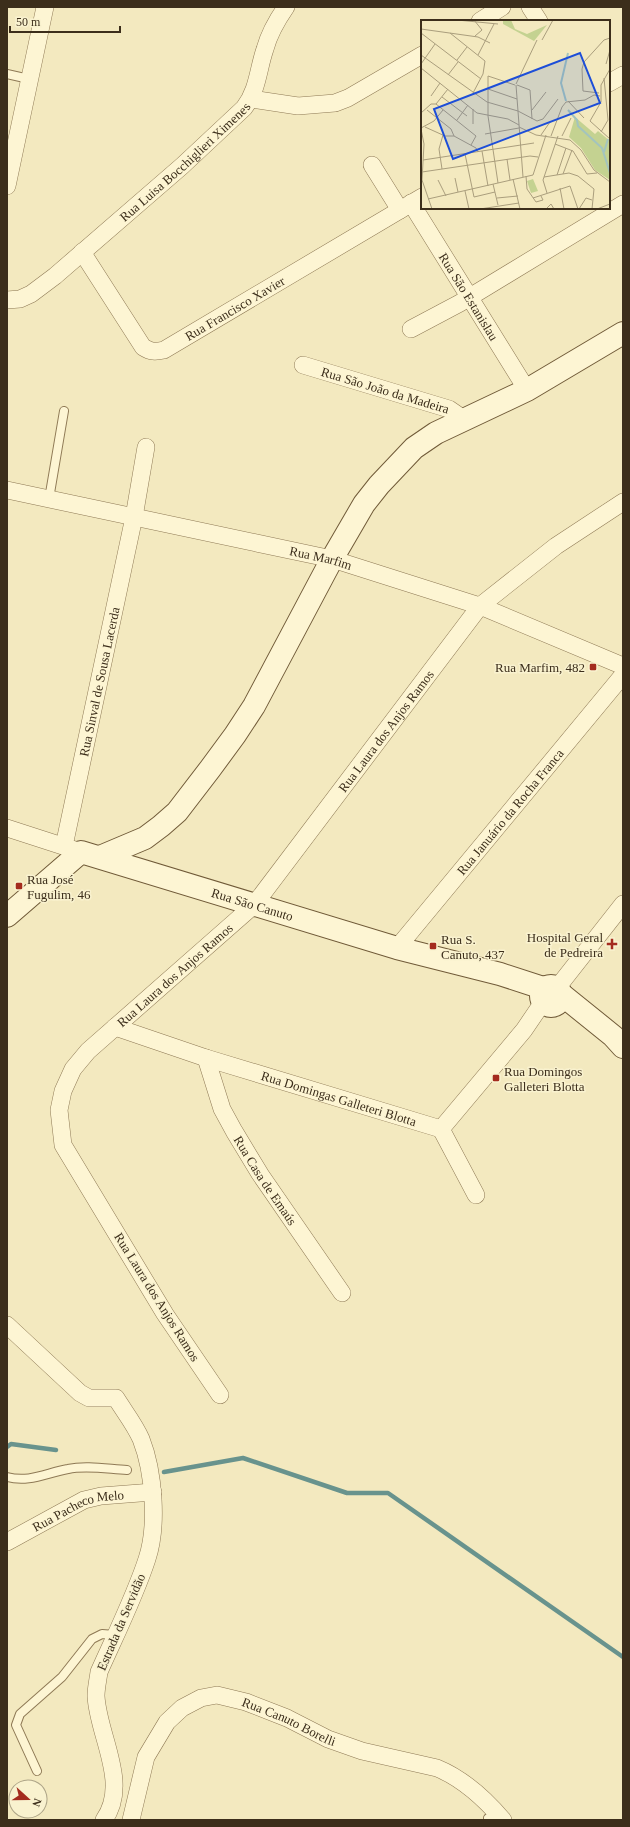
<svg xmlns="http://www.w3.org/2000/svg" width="630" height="1827" font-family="Georgia,serif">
<rect width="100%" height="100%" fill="#f3e9bf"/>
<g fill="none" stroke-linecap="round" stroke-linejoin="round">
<path stroke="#68938d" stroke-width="4.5" d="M7 1447 11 1444 56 1450
M164 1472 243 1458 347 1493H388L623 1657"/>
<defs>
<path id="lane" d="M7 74 29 79
M49 499 64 411
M7 1477C29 1483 46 1473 68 1469 86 1465 108 1469 127 1470
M37 1771 16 1725 20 1714 62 1677 92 1639 102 1634 115 1635
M488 1818 489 1820"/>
<g id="street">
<path d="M530 7 539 21"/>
<path d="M480 21 502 7"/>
<path d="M609 83 623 75"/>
<path d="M251 99 298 106 335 103 348 98 422 55"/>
<path d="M372 165 400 210"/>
<path d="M7 186 45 7"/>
<path id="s1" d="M411 203 527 390"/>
<path id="s2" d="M82 252 143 347C151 352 155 352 164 350L422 197"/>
<path id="s3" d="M7 300 20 299 31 294 55 276 182 166 244 108C258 90 258 69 265 49 269 34 277 20 286 7"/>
<path d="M411 329 460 303 623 204"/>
<path id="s4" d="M303 365 449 409 465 420"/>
<path id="s5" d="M7 490 332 559 480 606 623 666"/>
<path d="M7 828 75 850"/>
<path id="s6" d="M64 846 134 517 146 447"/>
<path id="s7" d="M397 948 623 675"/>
<path d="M557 988 623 904"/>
<path id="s8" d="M115 1027 206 1058 441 1129"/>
<path id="s9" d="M206 1058 222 1109 234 1131 260 1174 342 1293"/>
<path d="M441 1129 524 1030 543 1002"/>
<path d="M441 1129 476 1195"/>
<path d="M7 1325 80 1393 89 1398H116C124 1411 135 1425 141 1439 154 1472 158 1526 147 1559 135 1596 115 1636 99 1672 98 1680 96 1688 96 1696 98 1736 130 1783 104 1820"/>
<path id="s10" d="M220 1395 165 1314 63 1145 59 1110 63 1091 73 1069 88 1051 254 905 480 606 556 546 623 502"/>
<path id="s11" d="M7 1542 84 1500 101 1496 153 1492"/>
<path id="s12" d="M131 1820 146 1757 167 1722 182 1708 201 1698 217 1695 246 1702 287 1718 328 1739 362 1751 437 1768C464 1779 485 1799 503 1820"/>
</g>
<g id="secondary">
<path d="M100 857 145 838 161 826 177 812 210 769 235 735 254 706 332 559 364 504 379 485 414 448 436 433 527 390 623 333"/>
<path id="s13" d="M7 916 81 852 397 948 500 974 546 989"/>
<circle cx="551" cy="996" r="10"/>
<path d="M561 994 613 1036 623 1047"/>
</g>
</defs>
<use href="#lane" stroke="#8e7955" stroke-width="10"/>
<use href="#street" stroke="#8e7955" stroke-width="18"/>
<use href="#secondary" stroke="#705a38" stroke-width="24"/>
<use href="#lane" stroke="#fdf5d3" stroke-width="8"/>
<use href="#street" stroke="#fdf5d3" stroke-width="17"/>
<use href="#secondary" stroke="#fdf5d3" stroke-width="22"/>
</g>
<g fill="#a42b1e" stroke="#f9f2cf" stroke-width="1.5">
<rect x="589" y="663" width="8" height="8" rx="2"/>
<rect x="15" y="882" width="8" height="8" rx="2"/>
<path d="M610 938h4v4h4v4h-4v4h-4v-4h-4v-4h4z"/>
<rect x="429" y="942" width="8" height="8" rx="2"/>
<rect x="492" y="1074" width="8" height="8" rx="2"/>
</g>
<g text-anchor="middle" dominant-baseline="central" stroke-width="3" stroke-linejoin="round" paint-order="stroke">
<g font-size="13" fill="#3c2e1b" stroke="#f9f2cf">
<text stroke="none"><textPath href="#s3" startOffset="228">Rua Luisa Bocchiglieri Ximenes</textPath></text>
<text stroke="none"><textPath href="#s1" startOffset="110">Rua São Estanislau</textPath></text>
<text stroke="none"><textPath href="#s2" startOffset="217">Rua Francisco Xavier</textPath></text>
<text stroke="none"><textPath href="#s4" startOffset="86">Rua São João da Madeira</textPath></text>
<text stroke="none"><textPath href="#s5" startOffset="321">Rua Marfim</textPath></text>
<text stroke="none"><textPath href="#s6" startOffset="168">Rua Sinval de Sousa Lacerda</textPath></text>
<text stroke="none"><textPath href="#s10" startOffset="837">Rua Laura dos Anjos Ramos</textPath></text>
<text stroke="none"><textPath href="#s7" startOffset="177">Rua Januário da Rocha Franca</textPath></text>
<text stroke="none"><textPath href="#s13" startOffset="277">Rua São Canuto</textPath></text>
<text stroke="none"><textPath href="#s10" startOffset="513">Rua Laura dos Anjos Ramos</textPath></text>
<text stroke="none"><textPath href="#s8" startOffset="235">Rua Domingas Galleteri Blotta</textPath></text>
<text stroke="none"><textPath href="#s9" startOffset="137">Rua Casa de Emaús</textPath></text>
<text transform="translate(157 1297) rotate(58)">Rua Laura dos Anjos Ramos</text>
<text stroke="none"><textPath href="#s11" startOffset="79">Rua Pacheco Melo</textPath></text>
<text transform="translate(121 1622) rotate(-67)">Estrada da Servidão</text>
<text stroke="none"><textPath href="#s12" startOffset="241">Rua Canuto Borelli</textPath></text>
</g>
<g font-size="13" fill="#3c2e1b" stroke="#f9f2cf" text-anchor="start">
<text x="585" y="667" text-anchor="end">Rua Marfim, 482</text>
<text x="27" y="879">Rua José<tspan x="27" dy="15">Fugulim, 46</tspan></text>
<text x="603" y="937" text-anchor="end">Hospital Geral<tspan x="603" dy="15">de Pedreira</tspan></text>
<text x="441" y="939">Rua S.<tspan x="441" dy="15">Canuto, 437</tspan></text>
<text x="504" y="1071">Rua Domingos<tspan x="504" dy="15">Galleteri Blotta</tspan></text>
</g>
</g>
<g transform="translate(421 20)">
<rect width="189" height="189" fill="#f3e9bf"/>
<path d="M82 0H90L94 9 106 14 126 5 113 21 82 4ZM154 97 174 114 177 111 189 121V160L174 150 160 128 148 117ZM112 159 117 171 110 173 106 161Z" fill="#c4d291"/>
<path fill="none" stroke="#a3c4be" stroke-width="2" d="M145 81 140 63 147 33M147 90 156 100 157 106 181 128 189 153M183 132 187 119"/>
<path fill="none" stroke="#aa9e7d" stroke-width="1" d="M36 0 77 4M53 0 61 10 54 16M0 9 57 17 69 23M0 13 60 59M29 13 64 41 62 54 52 73M121 20 132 0M0 35 66 82 97 91 116 101 122 99 137 79M57 35 73 4M36 40 46 27M0 44 14 24M185 44 189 30M0 48 56 93 87 99 98 105M189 49 180 65V82L169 101 189 119M27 55 37 42M67 56V96L77 163M67 56 94 65M95 64 116 20M95 65 102 157M96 65 109 70M67 69 96 79M109 70 111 99M178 73 162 71 161 49 163 42 183 20 189 18M10 76 19 63M21 77 46 96M147 81 163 98M15 84 55 116 50 125M15 84 27 69M52 89V104M6 90 30 109 33 116 55 128 57 132M111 90 125 72M0 93 10 84H15M36 100 47 85M4 107 24 116H33M98 107 115 115 149 120 160 130 173 150 189 162M0 108 13 101 22 90M0 109 3 124 1 160 11 189M180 112 187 100 183 58M64 114 98 108M120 115 129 102M130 116 141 87 145 82 164 80 173 75 179 76M141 116 150 98M134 124 152 131 166 154 176 153M61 131 67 166M44 134 53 177 74 172M86 139 89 160M2 140 113 123M21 149 18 129 22 115M1 152 109 136 117 137M142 154 151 130M112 155 125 115M136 155 145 128M105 156 106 169 115 182 122 180 120 176M123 157 148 153 157 156 173 169 171 189M34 158 37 172M92 159 99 189M17 160 25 176M72 164 77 185M139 168 143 189M44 171 48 189M126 173 122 160 137 116M76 178 97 176M112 178 149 166 157 189M7 179 112 155M59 189 98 183M125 189 130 184 133 189M158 189 165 178 171 180M176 189 189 184"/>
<path fill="#1d4ed8" fill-opacity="0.15" stroke="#1d4ed8" stroke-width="2" d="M159 33 179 83 32 139 13 89Z"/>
<rect width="189" height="189" fill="none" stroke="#3c2e1b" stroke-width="2"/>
</g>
<rect width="630" height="1827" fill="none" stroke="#3c2e1b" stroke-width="16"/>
<g transform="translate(28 1799) rotate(111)"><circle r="19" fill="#f9f2cf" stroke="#ada487"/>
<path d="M0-3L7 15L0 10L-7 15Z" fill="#a42b1e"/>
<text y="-6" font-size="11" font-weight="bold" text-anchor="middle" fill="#3c2e1b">N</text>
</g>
<path d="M10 26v6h110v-6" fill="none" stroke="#3c2e1b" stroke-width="2"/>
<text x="16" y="26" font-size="12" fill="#3c2e1b" stroke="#f9f2cf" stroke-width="3" paint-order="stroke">50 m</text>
</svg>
